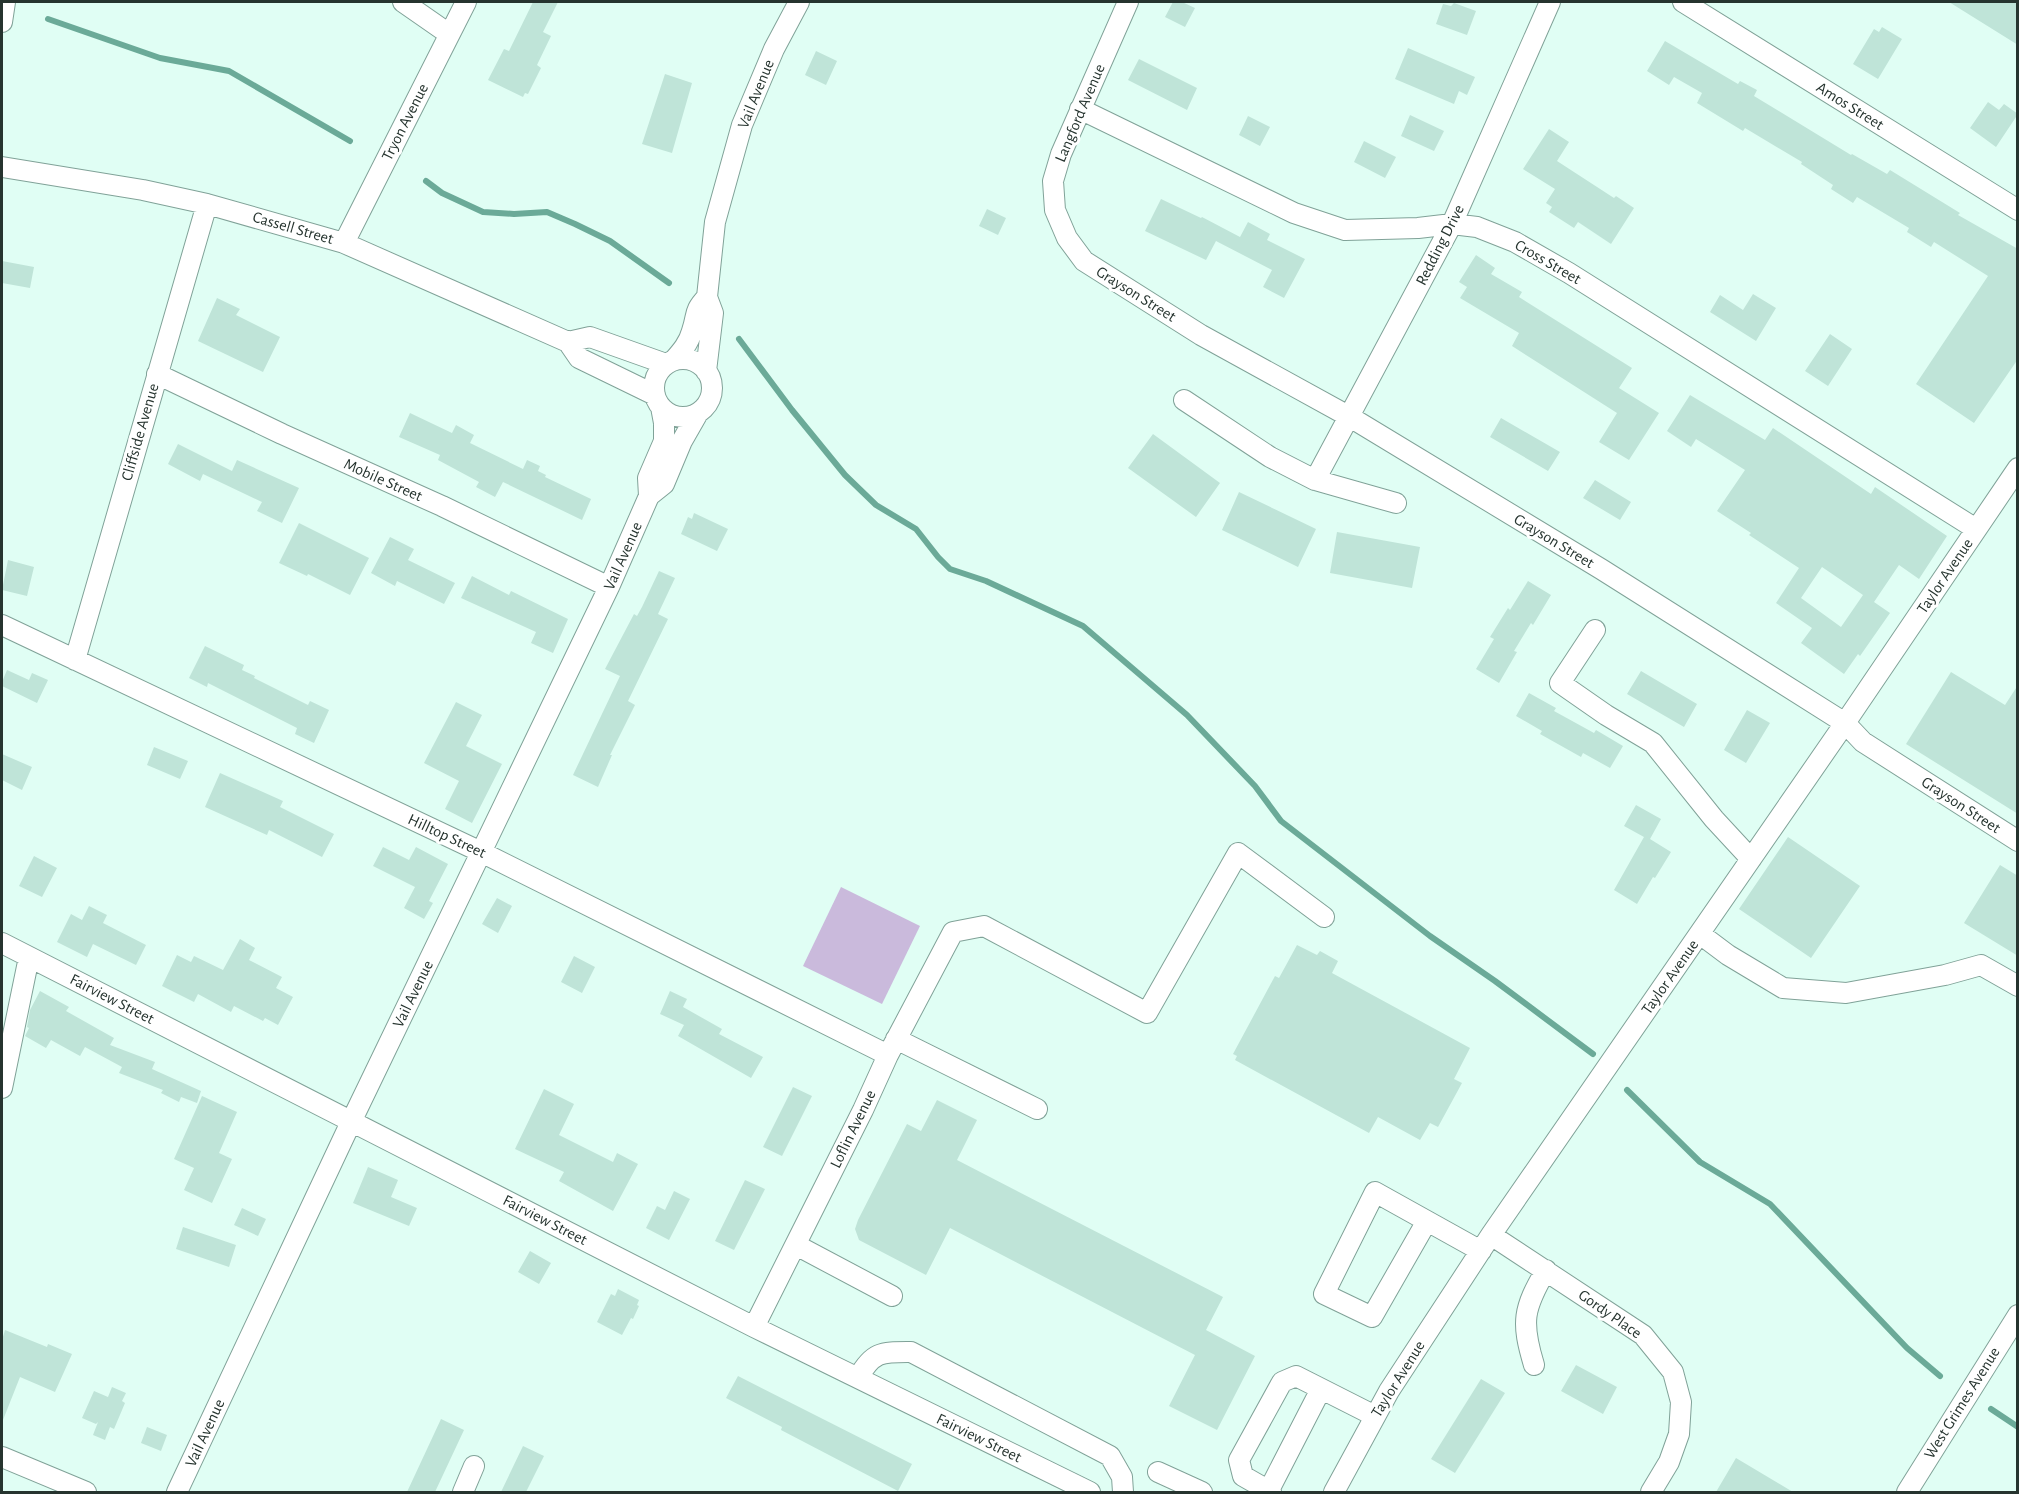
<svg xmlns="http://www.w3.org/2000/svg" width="2019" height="1494" font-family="'Alegreya Sans',sans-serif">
<rect width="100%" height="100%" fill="#e0fef4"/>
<path fill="#cabadc" d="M841 887 920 926 882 1004 803 966Z"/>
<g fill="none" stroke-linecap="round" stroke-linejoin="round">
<path stroke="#6baa98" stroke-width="6" d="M48 19 160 58 229 71 350 141
M426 181 442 193 483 212 514 214 547 212 575 224 610 241 669 283
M739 339 792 410 845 475 876 505 916 529 938 557 950 569 986 581 1083 626 1187 715 1255 786 1281 821 1430 936 1495 981 1593 1054
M1627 1090 1700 1162 1770 1204 1907 1348 1940 1376
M1991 1409 2018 1427"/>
</g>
<path fill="#bfe4d8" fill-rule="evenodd" d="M533 2H558L543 32 551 36 537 65 541 68 528 94 525 93 523 97 488 80 504 49 509 51Z
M1173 2H1182L1195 8 1185 27 1165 17Z
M1949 2H2018V45Z
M1454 3 1476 11 1467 35 1436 24 1443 4 1451 6Z
M1882 27 1902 39 1878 79 1853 64 1874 29 1879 32Z
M1665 41 1738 84 1740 81 1757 90 1754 96 1851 155 1852 154 1887 174 1890 170 1960 213 1958 215 2018 249V359L1974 423 1916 384 1988 276 1934 242 1931 247 1907 232 1909 228 1857 197 1853 203 1831 189 1833 185 1801 164 1802 162 1745 128 1743 131 1697 103 1702 93 1674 77 1669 85 1647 71Z
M1408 48 1475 77 1467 95 1459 91 1454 104 1395 79Z
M816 51 837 61 826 85 805 75Z
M1139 59 1197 88 1187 110 1128 80Z
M665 74 692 83 672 153 642 144Z
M1988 102 1999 110 2004 104 2018 114 1996 147 1970 128Z
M1410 115 1444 131 1434 151 1401 136Z
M1248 116 1270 127 1260 146 1239 135Z
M1549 129 1569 142 1557 161 1614 198 1616 196 1634 208 1611 244 1578 222 1574 228 1549 212 1552 207 1546 203 1555 189 1523 169Z
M1364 141 1396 157 1385 178 1354 162Z
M1161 199 1201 218 1202 217 1240 237 1248 222 1270 234 1267 240 1305 259 1284 298 1263 287 1272 270 1216 241 1206 260 1145 231Z
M987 209 1006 218 998 235 979 226Z
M1476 255 1495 268 1491 274 1522 292 1519 297 1632 368 1619 388 1659 413 1629 460 1599 442 1617 413 1512 346 1519 333 1460 298 1467 287 1459 282Z
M2 261 34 267 30 288 2 283Z
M1753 294 1776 308 1756 341 1710 312 1720 295 1743 310Z
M217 298 240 309 236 315 280 337 263 372 198 341Z
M1830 334 1852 349 1828 386 1805 371Z
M1690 395 1765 440 1773 428 1871 494 1875 487 1947 536 1919 579 1899 565 1874 602 1890 613 1860 656 1858 654 1844 674 1801 643 1812 628 1776 603 1799 568 1749 535 1751 533 1717 511 1745 470 1696 439 1691 447 1667 431ZM1822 567 1863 595 1841 627 1801 598Z
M410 413 452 433 456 425 474 435 470 443 523 469 527 460 540 466 538 471 546 475 545 477 591 499 582 520 503 482 495 497 476 487 479 482 438 460 440 455 399 437Z
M1501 418 1560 452 1548 471 1490 437Z
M1153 434 1220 483 1196 517 1128 468Z
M178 444 232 471 237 460 299 488 282 523 257 511 262 502 203 474 200 481 168 464Z
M1595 480 1631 502 1620 520 1583 498Z
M1239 492 1316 529 1298 567 1222 530Z
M694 513 728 529 717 551 681 534 688 517 692 519Z
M299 523 369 558 350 595 308 574 307 576 279 563Z
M1337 532 1420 547 1412 588 1330 573Z
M390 537 414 549 408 560 455 583 444 604 397 581 395 586 371 573Z
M8 560 34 567 27 596 2 590Z
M659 571 675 578 658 614 668 619 628 701 635 705 610 755H612L598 787 573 775 620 676 605 669 634 614 637 616 642 607Z
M472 576 509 595 511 591 568 619 553 653 531 643 536 632 461 598Z
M1528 581 1551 595 1533 625 1531 623 1514 651 1517 652 1499 683 1476 669 1494 639 1490 637 1508 608 1510 610Z
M205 646 244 665 242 670 255 676 254 678 308 705 310 701 329 710 314 743 295 734 297 728 208 683 207 687 189 678Z
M7 670 29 680 32 673 48 680 37 703 2 686V682Z
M1641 671 1697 704 1684 727 1627 694Z
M1951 672 2005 705 2018 685V814L1906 744Z
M1529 693 1556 708 1554 711 1594 733 1596 730 1623 746 1610 768 1583 753 1581 757 1540 734 1542 731 1516 716Z
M456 702 482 715 466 746 502 764 472 823 445 809 459 781 424 763Z
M1747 710 1770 723 1746 763 1724 750Z
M154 747 188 761 180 779 147 765Z
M2 754 32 767 22 790 2 780Z
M220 773 283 801 280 807 334 834 322 857 269 830 267 835 205 807Z
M1636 805 1661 819 1650 839 1671 852 1655 878 1653 877 1637 904 1614 890 1644 837 1624 826Z
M1788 837 1860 886 1811 958 1739 909Z
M383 847 409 860 416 847 448 864 429 901 433 903 424 919 404 908 415 887 373 866Z
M34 856 57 868 42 897 19 886Z
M2000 865 2018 876V956L1964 923Z
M497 898 512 906 498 933 482 924Z
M89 906 107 915 103 923 146 945 136 965 93 944 87 957 57 942 71 914 82 920Z
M240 939 255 948 249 960 282 977 276 988 293 997 278 1025 265 1018 263 1021 234 1006 231 1012 198 994 194 1002 162 986 177 955 191 962 194 956 223 970Z
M1297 945 1317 955 1320 951 1338 961 1332 973 1470 1048 1454 1079 1462 1083 1438 1127 1430 1123 1420 1140 1378 1117 1369 1133 1235 1060 1237 1056 1233 1054 1275 976 1279 978Z
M574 956 595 967 582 993 561 982Z
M40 991 69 1007 66 1011 114 1038 110 1045 155 1062 152 1069 201 1091 197 1103 181 1097 179 1102 161 1093 163 1090 119 1073 122 1067 85 1047 80 1056 51 1040 46 1048 25 1036 29 1028 27 1027 30 1010Z
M670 991 687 999 683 1007 722 1029 719 1034 763 1057 751 1078 678 1036 684 1025 660 1014Z
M793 1087 812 1096 782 1156 763 1147Z
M544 1089 574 1104 559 1135 613 1162 617 1153 638 1164 613 1211 559 1181 564 1172 515 1149Z
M202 1096 237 1112 219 1153 232 1159 212 1203 184 1190 194 1168 174 1159Z
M937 1100 977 1120 957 1160 1223 1297 1206 1330 1255 1356 1217 1430 1169 1406 1195 1355 950 1228 926 1275 859 1240 855 1229 858 1220 907 1124 921 1131Z
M368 1167 398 1180 391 1197 417 1208 409 1226 353 1203Z
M745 1180 765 1189 734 1250 715 1241Z
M674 1191 690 1199 669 1240 646 1228 657 1206 665 1210Z
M242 1208 266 1219 258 1236 234 1225Z
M183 1227 236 1245 229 1267 176 1249Z
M530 1251 551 1263 539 1284 518 1272Z
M618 1289 639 1300 637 1305 639 1306 633 1319 631 1318 622 1335 597 1322 611 1294 615 1296Z
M5 1330 47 1347 48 1344 72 1354 55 1392 20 1377 3 1420 2 1340Z
M1576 1365 1617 1387 1603 1414 1561 1391Z
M738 1376 912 1464 898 1491 781 1430 782 1427 726 1398Z
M1481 1379 1505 1393 1455 1473 1431 1459Z
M112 1387 126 1393 122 1401 125 1403 114 1429 110 1427 105 1440 93 1435 98 1422 96 1424 82 1418 94 1391 108 1397Z
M441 1419 464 1430 435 1492H407Z
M147 1427 167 1435 161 1451 141 1443Z
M523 1446 544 1456 526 1492H501Z
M1736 1458 1793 1492H1716Z"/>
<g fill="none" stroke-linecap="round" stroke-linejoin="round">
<defs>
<path id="minor" d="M403 2 449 34
M1128 2 1061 154 1053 181 1055 210 1067 238 1084 261 1201 335 1350 417 1601 569 1845 723 1863 742 2018 841
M1683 2 2018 210
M2 22 5 2
M1080 109 1294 213 1345 230 1418 228 1452 224 1477 227 1515 242 1569 273 1976 529
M2 167 143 190 207 204 344 243 568 342 579 358 655 395
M344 243 466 2
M568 342 590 337 666 364
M654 388a29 29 0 1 1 58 0a29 29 0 1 1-58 0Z
M674 360C681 352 689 343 692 331 698 313 693 312 707 297
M706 371 713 313 707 297 715 222 742 125 774 49 799 2
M157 374 282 434 442 506 609 587
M1184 400 1270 457 1315 480 1396 503
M1315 480 1452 224 1550 2
M649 496 648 478 664 441V423L661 407
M2 625 481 852 888 1055
M1595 630 1560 683 1606 715 1653 743 1714 819 1751 859
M75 660 207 204
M1700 934 1728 955 1783 988 1846 993 1945 975 1981 965 2018 986
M2 943 754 1327 1090 1492
M896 1039 1037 1109
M2 1088 29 957
M1427 1221 1372 1317 1324 1294 1375 1192 1481 1251
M1491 1235 1643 1335 1673 1372 1681 1402 1679 1434 1669 1462 1651 1492
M796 1245 892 1296
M754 1327 863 1110 888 1055 953 932 984 926 1147 1013 1238 853 1324 917
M1534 1365C1521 1322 1523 1309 1546 1270
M858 1378C873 1351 882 1352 911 1352L1110 1456 1122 1477 1123 1492
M2 1457 86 1492
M1158 1472 1202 1492
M177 1492 351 1122 609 587 649 496 664 484 682 441 698 413
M463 1492 474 1466
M1268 1492 1321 1389
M1271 1492 1243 1476 1239 1460 1282 1382 1296 1376 1375 1416
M1334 1492 1389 1391 1491 1235 1845 723 2018 468
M1907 1492 2018 1315"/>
</defs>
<use href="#minor" stroke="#80a298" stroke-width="22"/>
<use href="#minor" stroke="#fff" stroke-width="20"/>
</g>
<g text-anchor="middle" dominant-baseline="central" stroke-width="6" stroke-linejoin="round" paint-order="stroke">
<g font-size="16" fill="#26342f" stroke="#fff">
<text transform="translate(756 94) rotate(-68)">Vail Avenue</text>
<text transform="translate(1850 106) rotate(32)">Amos Street</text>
<text transform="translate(1080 113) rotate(-67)">Langford Avenue</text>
<text transform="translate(405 122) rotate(-63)">Tryon Avenue</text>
<text transform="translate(293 228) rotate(16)">Cassell Street</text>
<text transform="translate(1440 245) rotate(-63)">Redding Drive</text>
<text transform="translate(1548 262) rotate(30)">Cross Street</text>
<text transform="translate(1136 294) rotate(32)">Grayson Street</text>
<text transform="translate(140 432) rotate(-74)">Cliffside Avenue</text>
<text transform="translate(383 480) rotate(24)">Mobile Street</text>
<text transform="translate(1554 541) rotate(31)">Grayson Street</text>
<text transform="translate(623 556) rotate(-66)">Vail Avenue</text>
<text transform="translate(1945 576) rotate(-56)">Taylor Avenue</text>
<text transform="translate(1961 805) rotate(33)">Grayson Street</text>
<text transform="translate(447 836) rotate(25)">Hilltop Street</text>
<text transform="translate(1670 977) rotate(-55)">Taylor Avenue</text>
<text transform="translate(413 994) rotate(-64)">Vail Avenue</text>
<text transform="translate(112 999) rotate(27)">Fairview Street</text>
<text transform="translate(853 1129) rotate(-64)">Loflin Avenue</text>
<text transform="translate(545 1220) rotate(27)">Fairview Street</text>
<text transform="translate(1610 1314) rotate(35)">Gordy Place</text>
<text transform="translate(1398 1379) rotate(-58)">Taylor Avenue</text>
<text transform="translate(1962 1403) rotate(-58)">West Grimes Avenue</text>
<text transform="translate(205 1433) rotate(-65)">Vail Avenue</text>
<text transform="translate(979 1438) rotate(26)">Fairview Street</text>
</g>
</g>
<rect width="2019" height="1494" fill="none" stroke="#26342f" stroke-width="6"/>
</svg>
